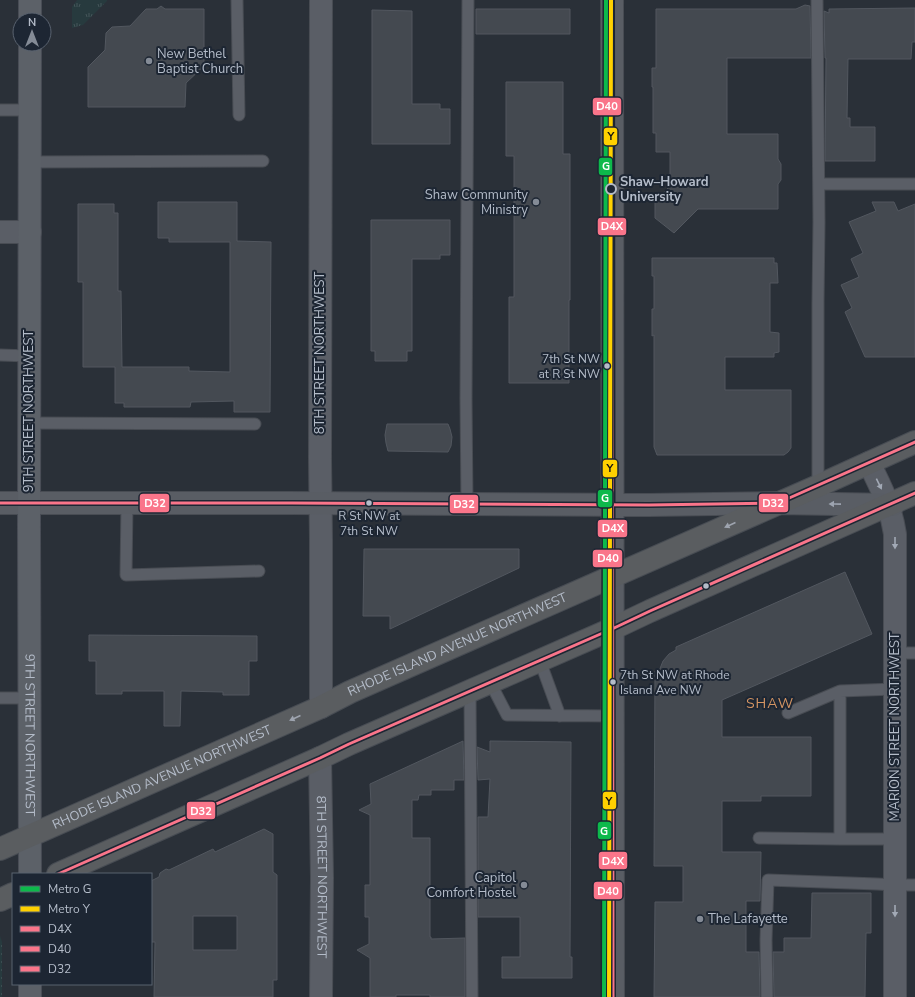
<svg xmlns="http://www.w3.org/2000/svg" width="915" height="997" font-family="'Nunito Sans',sans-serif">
<defs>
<pattern id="grass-tufts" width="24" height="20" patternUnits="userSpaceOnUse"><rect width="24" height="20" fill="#273a3e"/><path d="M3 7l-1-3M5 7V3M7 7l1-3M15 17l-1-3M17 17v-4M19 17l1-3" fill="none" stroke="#445559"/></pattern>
<pattern id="park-dots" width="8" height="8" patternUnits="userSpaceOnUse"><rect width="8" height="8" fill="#273a3e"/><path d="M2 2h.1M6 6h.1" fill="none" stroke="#445559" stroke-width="1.8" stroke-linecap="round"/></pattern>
</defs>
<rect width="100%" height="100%" fill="#2a3038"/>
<path fill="url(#grass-tufts)" d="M77 0H107V1L83 25 72 28V7Z"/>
<path fill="url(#park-dots)" d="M0 936 2 942V997H0Z"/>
<path fill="#444950" stroke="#52575f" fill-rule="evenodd" d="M805 5 810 6 811 58H727V134H778V159L781 164V180L778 184V209H698L674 233 655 218V202L670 186V152H656V133H653V87H652V68H656V9H796Z
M161 6 165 9H204V66L186 83 185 107H88V67L105 50 106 33 112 27 130 26 146 9H157Z
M915 8V42H912L911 59H848L847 118H850V127H875V161H825L826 58H825L824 11 829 13V9Z
M476 9H570V34H476Z
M372 10 412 11V104H440V109H450V144H372Z
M506 82H563V154H570V300H569V383H509V297H514V156H506Z
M158 202H237V241L271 242 270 412H234V401L191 402 190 407H124V403H115V367H83V282H78V204H114V213H118V291H121L122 367H189V371L230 372V242H169V238H158Z
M872 202H894L898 211 915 204V357H865L845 312 852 308 841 285 859 277 851 259 863 253 849 222 876 211Z
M371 220H450V255H440V259H412V351H407V361H375V351H371Z
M652 258H774V263H777L778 283H770V332L779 333V352L774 353V357H725V390H791V448L788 452 784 455H657L654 447V335L652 336V309H654V276H652Z
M387 424H448L450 429 452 437 451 446 448 452 388 451 386 443 385 435Z
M364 549H519V568L390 629V616H363Z
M845 572 872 634 722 700V737H811V796H761V801H722V852H761L760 901H746V952H759L760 997H654L655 902H683V866H654L655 671H659L663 661 669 654 676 650V647Z
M89 635 257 636V661H249V695H223V692L181 691 180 726H164V691H122V694H96V661H89Z
M463 741 464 780H454V790H431V795H419L418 800H412V838H430V937H431V939L465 938V997H430V995H396V997H370V958L357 950 369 944V917H365V885H370V815L359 810 371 804 370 784Z
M490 741 571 742 570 957H572V978H502V957H520V917H478V817H488L490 779 478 780 477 747 490 752Z
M264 829 273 834V872L277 875V980H273V997H154L155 942H151V881L159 877 160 873 166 869 169 870 213 849 215 852ZM193 916H237V950H193Z
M812 893H871V933H866L865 997H774L773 952H784V938H811Z"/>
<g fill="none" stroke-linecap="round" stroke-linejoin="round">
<defs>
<path id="lane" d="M237 0 239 115
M817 0 819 222 818 303V486
M0 110H30
M30 162 263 161
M819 184H915
M0 355 29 356
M29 423 255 424
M127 503 126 575 259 571
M467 504 466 399 468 0
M895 653H915
M540 661 560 716
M490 682 507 715 613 716
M895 689 840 691V839H895
M470 691 472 997
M0 698H30
M788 713 840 691
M759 838 840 839
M767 997 766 940 768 880 877 884 895 885H915"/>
<g id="street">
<path d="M321 0 320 459 321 540V707"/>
<path d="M0 232H30"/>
<path d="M869 463C881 487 891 507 895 534V997"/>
<path id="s1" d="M320 758 322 878 321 997"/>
</g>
<path id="secondary" d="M612 0 613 997
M0 503H292L649 505 778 503 893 505"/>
<g id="primary">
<path d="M30 20V0"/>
<path id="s2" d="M30 44 29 528 30 874"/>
<path d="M30 997V984"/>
</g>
<g id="highway">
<path id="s3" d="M0 849 321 707 350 692 818 486 915 442"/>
<path d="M58 874 320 758 349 744 612 629 650 611 915 493"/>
<path d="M0 900 13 894"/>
</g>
</defs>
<use href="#lane" stroke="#484c53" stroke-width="13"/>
<use href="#street" stroke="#484c53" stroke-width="24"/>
<use href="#secondary" stroke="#484c53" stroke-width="24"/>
<use href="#primary" stroke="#484c55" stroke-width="24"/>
<use href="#highway" stroke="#474c53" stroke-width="24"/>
<use href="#lane" stroke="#5a5e66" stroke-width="11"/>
<use href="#street" stroke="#5a5e66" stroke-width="22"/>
<use href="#secondary" stroke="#595d64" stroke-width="22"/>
<use href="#primary" stroke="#5c6168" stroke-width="22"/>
<use href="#highway" stroke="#5a5d60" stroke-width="22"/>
<defs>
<path id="bus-1" d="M612 0 613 997"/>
<path id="bus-2" d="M607 0 608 997"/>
<path id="bus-3" d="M0 503H292L649 505 778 503 915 442
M58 874 320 758 349 744 612 629 650 611 915 493"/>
</defs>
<use href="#bus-1" stroke="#1d2633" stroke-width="6"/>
<use href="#bus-2" stroke="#1d2633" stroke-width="6"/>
<use href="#bus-3" stroke="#1d2633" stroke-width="6"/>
<use href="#bus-1" stroke="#fa758a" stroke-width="3"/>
<use href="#bus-2" stroke="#fa758a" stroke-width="3"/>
<use href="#bus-3" stroke="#fa758a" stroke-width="3"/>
<defs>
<path id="metro-1" d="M604 997 606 0"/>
<path id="metro-2" d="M609 997 611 0"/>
</defs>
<use href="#metro-1" stroke="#1d2633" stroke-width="7"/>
<use href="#metro-2" stroke="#1d2633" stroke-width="7"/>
<use href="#metro-1" stroke="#0db94b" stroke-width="4"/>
<use href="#metro-2" stroke="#ffd100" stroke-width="4"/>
</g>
<defs><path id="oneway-solid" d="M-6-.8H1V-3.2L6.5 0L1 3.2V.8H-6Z"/></defs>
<g fill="#a2a9b5">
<use href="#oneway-solid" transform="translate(879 484) rotate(64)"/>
<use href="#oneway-solid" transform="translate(895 543) rotate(90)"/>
<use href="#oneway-solid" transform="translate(895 911) rotate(90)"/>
</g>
<use fill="#9da4b0" href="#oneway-solid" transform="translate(835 504) rotate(-179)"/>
<g fill="#9ea4af">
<use href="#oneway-solid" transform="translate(730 525) rotate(156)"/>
<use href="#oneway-solid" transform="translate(295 718) rotate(156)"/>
</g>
<g fill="#848b96" stroke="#1d2633" stroke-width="1.5">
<circle cx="149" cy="61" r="4"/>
<circle cx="536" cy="202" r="4"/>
<circle cx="524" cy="885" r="4"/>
<circle cx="700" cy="919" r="4"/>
</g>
<circle fill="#1d2633" stroke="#b4bcc9" stroke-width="2" cx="611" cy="189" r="5"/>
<g fill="#b4bcc9" stroke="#1d2633" stroke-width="1.5">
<circle cx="607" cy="366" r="3.5"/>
<circle cx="369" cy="503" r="3.5"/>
<circle cx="706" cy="586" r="3.5"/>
<circle cx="613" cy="682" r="3.5"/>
</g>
<g text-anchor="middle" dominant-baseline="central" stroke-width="4" stroke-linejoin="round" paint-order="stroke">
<g font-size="12" fill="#b4bcc9" stroke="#1d2633" text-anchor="end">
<text x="600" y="359">7th St NW<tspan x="600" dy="15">at R St NW</tspan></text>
<text x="369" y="516" text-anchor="middle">R St NW at<tspan x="369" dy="15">7th St NW</tspan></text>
<text x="620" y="675" text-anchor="start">7th St NW at Rhode<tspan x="620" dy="15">Island Ave NW</tspan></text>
</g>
<g font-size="13" fill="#b4bcc9" stroke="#1d2633" text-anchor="start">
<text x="157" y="54">New Bethel<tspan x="157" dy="15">Baptist Church</tspan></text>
<text x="528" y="195" text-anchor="end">Shaw Community<tspan x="528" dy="15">Ministry</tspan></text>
<text x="516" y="878" text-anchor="end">Capitol<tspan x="516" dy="15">Comfort Hostel</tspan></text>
<text x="708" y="919">The Lafayette</text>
</g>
<g font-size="13" font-weight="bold" fill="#b4bcc9" stroke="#1d2633" text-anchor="start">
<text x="620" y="182">Shaw–Howard<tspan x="620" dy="15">University</tspan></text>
</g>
<g font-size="13" fill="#b4bcc9" stroke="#1d2633">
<text transform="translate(320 353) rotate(-90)">8TH STREET NORTHWEST</text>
<text transform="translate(29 411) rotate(-90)">9TH STREET NORTHWEST</text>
<text stroke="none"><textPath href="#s3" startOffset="501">RHODE ISLAND AVENUE NORTHWEST</textPath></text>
<text transform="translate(895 727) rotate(-90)">MARION STREET NORTHWEST</text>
<text stroke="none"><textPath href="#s2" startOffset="691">9TH STREET NORTHWEST</textPath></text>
<text stroke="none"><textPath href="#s3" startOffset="177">RHODE ISLAND AVENUE NORTHWEST</textPath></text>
<text stroke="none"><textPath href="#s1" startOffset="119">8TH STREET NORTHWEST</textPath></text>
</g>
<g font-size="14" letter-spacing="1" fill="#d59563" stroke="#1d2633">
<text x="770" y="703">SHAW</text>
</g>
</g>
<g stroke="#1d2633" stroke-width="1.5">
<rect x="592" y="97" width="30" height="19" rx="4" fill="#fa758a"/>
<rect x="603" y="127" width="15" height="19" rx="4" fill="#ffd100"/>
<rect x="598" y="157" width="15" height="19" rx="4" fill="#0db94b"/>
<rect x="597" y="217" width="30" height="19" rx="4" fill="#fa758a"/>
<rect x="602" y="459" width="16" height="19" rx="4" fill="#ffd100"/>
<rect x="597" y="489" width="16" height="19" rx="4" fill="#0db94b"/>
<rect x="139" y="493" width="31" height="20" rx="4" fill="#fa758a"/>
<rect x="758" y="493" width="31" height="20" rx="4" fill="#fa758a"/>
<rect x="449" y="494" width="30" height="20" rx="4" fill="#fa758a"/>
<rect x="597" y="519" width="31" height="19" rx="4" fill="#fa758a"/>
<rect x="592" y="549" width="31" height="19" rx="4" fill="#fa758a"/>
<rect x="602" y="791" width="15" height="19" rx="4" fill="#ffd100"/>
<rect x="186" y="801" width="30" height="19" rx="4" fill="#fa758a"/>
<rect x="597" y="821" width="15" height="19" rx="4" fill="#0db94b"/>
<rect x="598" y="851" width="30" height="19" rx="4" fill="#fa758a"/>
<rect x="593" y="881" width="30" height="19" rx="4" fill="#fa758a"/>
</g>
<g font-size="11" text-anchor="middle" font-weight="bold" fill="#fff">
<text x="607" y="110">D40</text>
<text x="606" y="170">G</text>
<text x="612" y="230">D4X</text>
<text x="605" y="502">G</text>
<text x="155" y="507">D32</text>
<text x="773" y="507">D32</text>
<text x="464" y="508">D32</text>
<text x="613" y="532">D4X</text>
<text x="608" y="562">D40</text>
<text x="201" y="815">D32</text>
<text x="604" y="835">G</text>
<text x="613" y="865">D4X</text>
<text x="608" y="895">D40</text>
</g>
<g font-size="11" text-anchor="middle" font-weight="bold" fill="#111">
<text x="611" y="140">Y</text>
<text x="610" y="472">Y</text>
<text x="609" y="805">Y</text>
</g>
<rect x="12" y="873" width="140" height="112" fill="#1d2633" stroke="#59626f"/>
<rect x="20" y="886" width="20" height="6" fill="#0db94b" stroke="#59626f"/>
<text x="48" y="893" font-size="12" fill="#b4bcc9">Metro G</text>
<rect x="20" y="906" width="20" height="6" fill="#ffd100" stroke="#59626f"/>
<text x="48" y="913" font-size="12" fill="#b4bcc9">Metro Y</text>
<rect x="20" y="926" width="20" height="6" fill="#fa758a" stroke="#59626f"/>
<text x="48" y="933" font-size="12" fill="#b4bcc9">D4X</text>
<rect x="20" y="946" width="20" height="6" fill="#fa758a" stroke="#59626f"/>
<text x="48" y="953" font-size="12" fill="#b4bcc9">D40</text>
<rect x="20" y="966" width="20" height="6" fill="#fa758a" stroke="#59626f"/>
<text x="48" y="973" font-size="12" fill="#b4bcc9">D32</text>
<g transform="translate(32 32)"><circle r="19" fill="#1d2633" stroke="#59626f"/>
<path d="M0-3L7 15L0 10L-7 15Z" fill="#848b96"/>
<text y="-6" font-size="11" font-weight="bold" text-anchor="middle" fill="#b4bcc9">N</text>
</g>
</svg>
